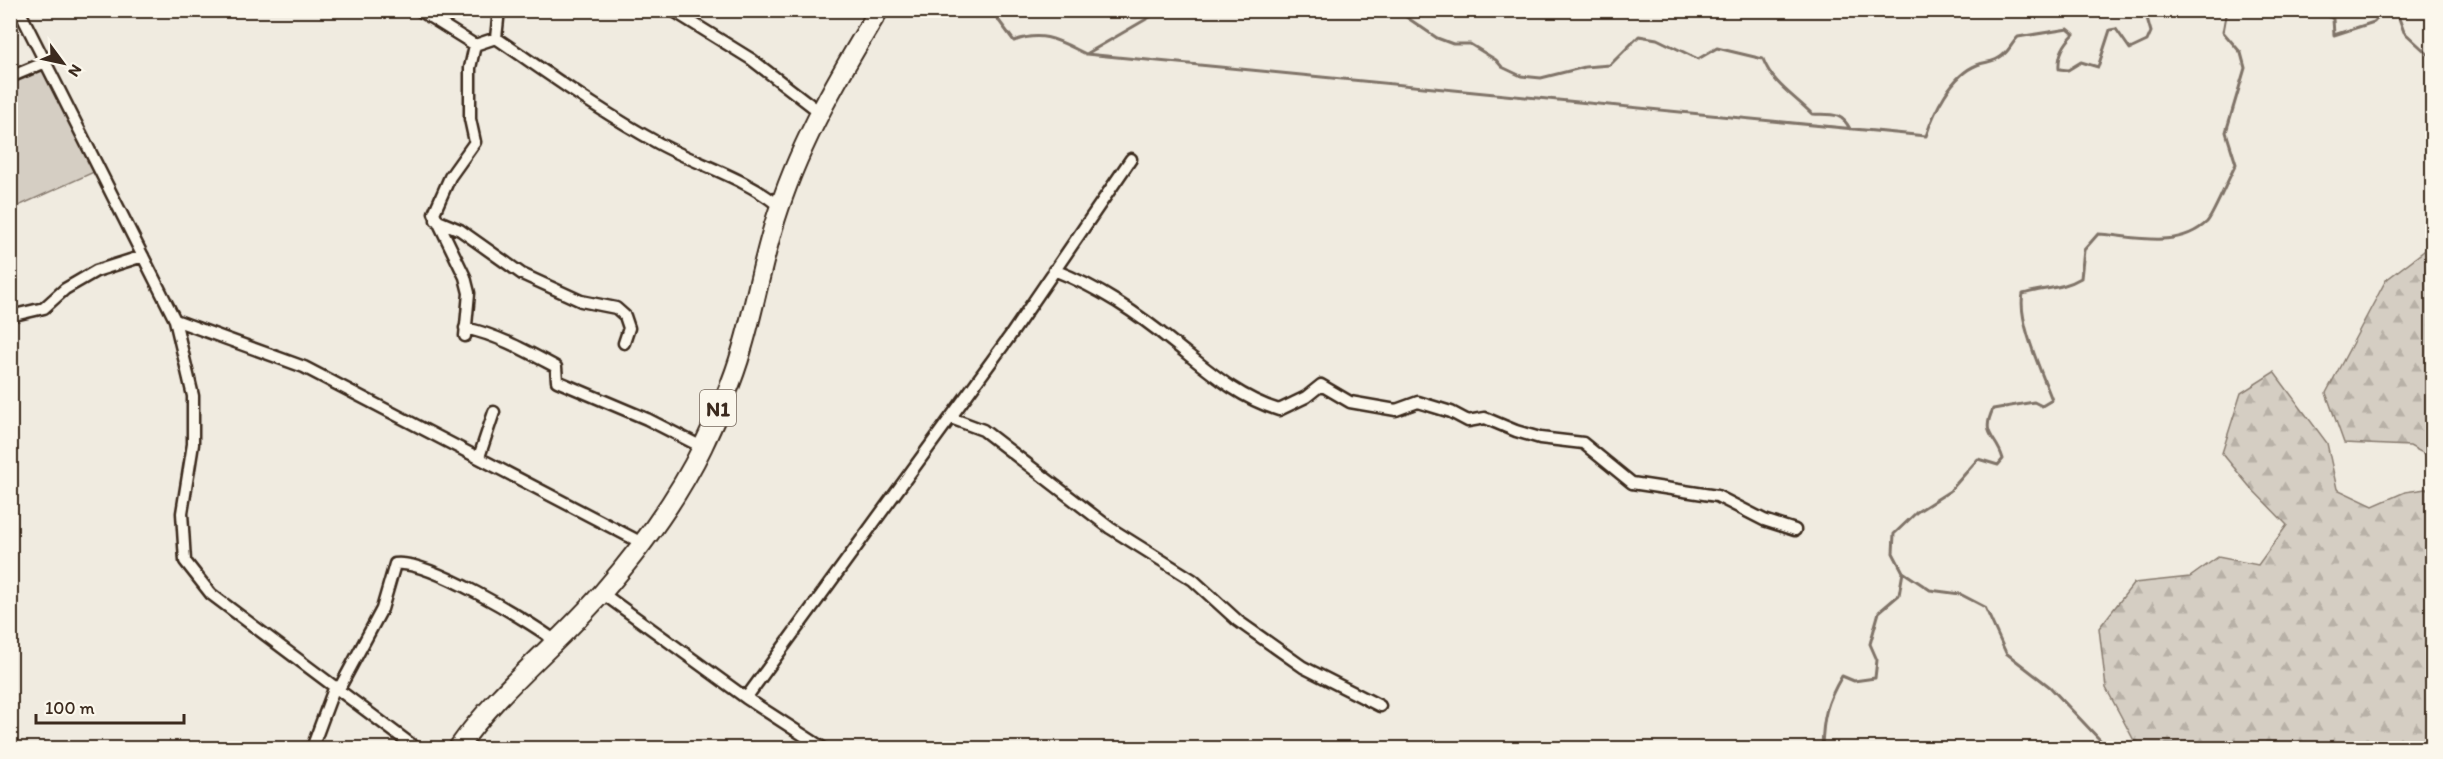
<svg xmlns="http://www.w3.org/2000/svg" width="2443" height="759" font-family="Itim,sans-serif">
<defs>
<pattern id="forest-firs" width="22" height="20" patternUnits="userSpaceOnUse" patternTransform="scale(1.5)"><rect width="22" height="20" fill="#d5cec3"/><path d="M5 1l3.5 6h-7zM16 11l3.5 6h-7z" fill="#b8b1a7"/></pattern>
</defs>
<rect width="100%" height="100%" fill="#f0ebe0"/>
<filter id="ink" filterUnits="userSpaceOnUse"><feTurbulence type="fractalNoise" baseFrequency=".0167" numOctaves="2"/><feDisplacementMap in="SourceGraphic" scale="12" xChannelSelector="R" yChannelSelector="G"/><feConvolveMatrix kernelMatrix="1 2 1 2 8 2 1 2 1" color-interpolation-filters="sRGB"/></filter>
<g filter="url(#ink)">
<path fill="url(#forest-firs)" stroke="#887c70" stroke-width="1.5" d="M2432 245V458L2410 446 2344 443 2326 393 2386 280Z
M2274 372 2327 443 2337 489 2373 506 2405 492 2432 488V748H2138L2106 688 2099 628 2134 583 2190 577 2218 557 2258 565 2287 525 2249 486 2222 453 2241 393Z"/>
<path fill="#d5cec3" stroke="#887c70" stroke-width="1.5" d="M42 67 94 172 16 207 10 195V83Z"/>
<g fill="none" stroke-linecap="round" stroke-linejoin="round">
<path stroke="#7f7367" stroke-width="3" d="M991 10 1014 41C1044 30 1059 41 1086 54L1926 136C1934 112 1951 75 1977 65 1987 61 1994 63 2003 55 2009 51 2012 43 2018 37L2068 29 2074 34C2064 44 2058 54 2059 69L2068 70 2081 62 2098 67 2110 30 2116 29 2130 49 2147 41 2151 32 2147 18 2159 10
M1396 10 1437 38 1453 44H1470L1496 60 1502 67 1521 76 1541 78 1585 67 1610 65 1639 36 1657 39 1698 59 1717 48 1763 59C1772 83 1794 96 1812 114 1830 115 1841 111 1850 129
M2171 10 2226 13
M2282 10H2308
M2320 10 2333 19 2334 35 2374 22 2385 10
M2396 10 2404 32 2432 58
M1088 53 1162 10
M1903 572 1930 590 1960 594 1985 607 2006 653 2050 687 2101 741 2103 748
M1822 748C1823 718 1826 703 1842 676L1854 681 1875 678 1877 660 1870 644 1879 612 1899 595 1903 572 1893 553 1894 534 1917 512 1950 491 1978 459 1998 465 2003 459C1997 436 1980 436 1993 409L2034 402 2042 406 2052 400C2042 373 2017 320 2023 294 2043 288 2063 289 2081 278L2084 250 2098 234C2134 236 2177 250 2207 222 2213 216 2230 175 2236 164L2226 132 2245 68 2241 53 2223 32 2227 10"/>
<defs>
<path id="street" d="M19 10 175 320 193 396V444L182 513 185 561 211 594 416 748
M419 10 475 45 496 38C549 74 601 112 658 143 698 165 744 177 779 206
M672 10 751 59 821 113
M496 38 499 10
M10 77 46 62
M436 220 460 230 522 274 581 301 616 308 625 316 629 328 624 343
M1054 270C1100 288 1137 313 1175 344 1209 371 1237 397 1279 410L1306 397 1321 385 1350 402 1396 410 1418 402 1451 412 1468 421 1485 418 1516 431 1540 438 1583 443 1632 483 1717 496 1764 520 1795 530
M10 316 44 308 65 289 96 271 143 256
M175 320 304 367 642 543
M465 328C498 335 526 351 556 367L557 381 647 419 702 447
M465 336 469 293 465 277 434 213 450 177 475 142 470 119V68L475 45
M951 418 983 430 1110 528 1193 580 1238 621 1303 667 1380 706
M479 457 494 412
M602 593 746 698 823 748
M339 689 382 609 395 564C428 559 526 620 556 641
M746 698 1010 336 1131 159
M312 748 335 686"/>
<path id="primary" d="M458 748C499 689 556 646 603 592 641 548 678 498 703 446 717 416 733 382 742 349 756 303 763 255 779 209 802 139 841 72 879 10"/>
</defs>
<use href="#street" stroke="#3b2a1e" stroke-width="15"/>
<use href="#primary" stroke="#3b2a1e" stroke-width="22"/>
<use href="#street" stroke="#fbf7ec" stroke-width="10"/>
<use href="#primary" stroke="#fbf7ec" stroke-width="18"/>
</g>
</g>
<g text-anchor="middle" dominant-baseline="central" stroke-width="4.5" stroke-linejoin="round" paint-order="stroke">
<rect fill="#fbf7ec" stroke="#75685c" stroke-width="1.5" x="700" y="390" width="36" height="36" rx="4.5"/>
<g font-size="21" font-weight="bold" fill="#3b2a1e">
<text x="718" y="408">N1</text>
</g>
</g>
<rect width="2443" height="759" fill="none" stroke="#fbf7ec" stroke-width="36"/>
<rect x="18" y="18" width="2407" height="723" fill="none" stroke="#3b2a1e" stroke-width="2" filter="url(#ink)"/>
<g transform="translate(63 63) rotate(123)" stroke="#fbf7ec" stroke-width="4.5" paint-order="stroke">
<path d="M0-4.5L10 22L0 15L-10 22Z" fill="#3b2a1e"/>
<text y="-9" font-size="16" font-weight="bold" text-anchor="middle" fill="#3b2a1e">N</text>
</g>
<path d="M36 714v9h148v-9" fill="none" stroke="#3b2a1e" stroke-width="3"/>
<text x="45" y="714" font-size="18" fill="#3b2a1e" stroke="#fbf7ec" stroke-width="4.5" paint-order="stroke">100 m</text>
</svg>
